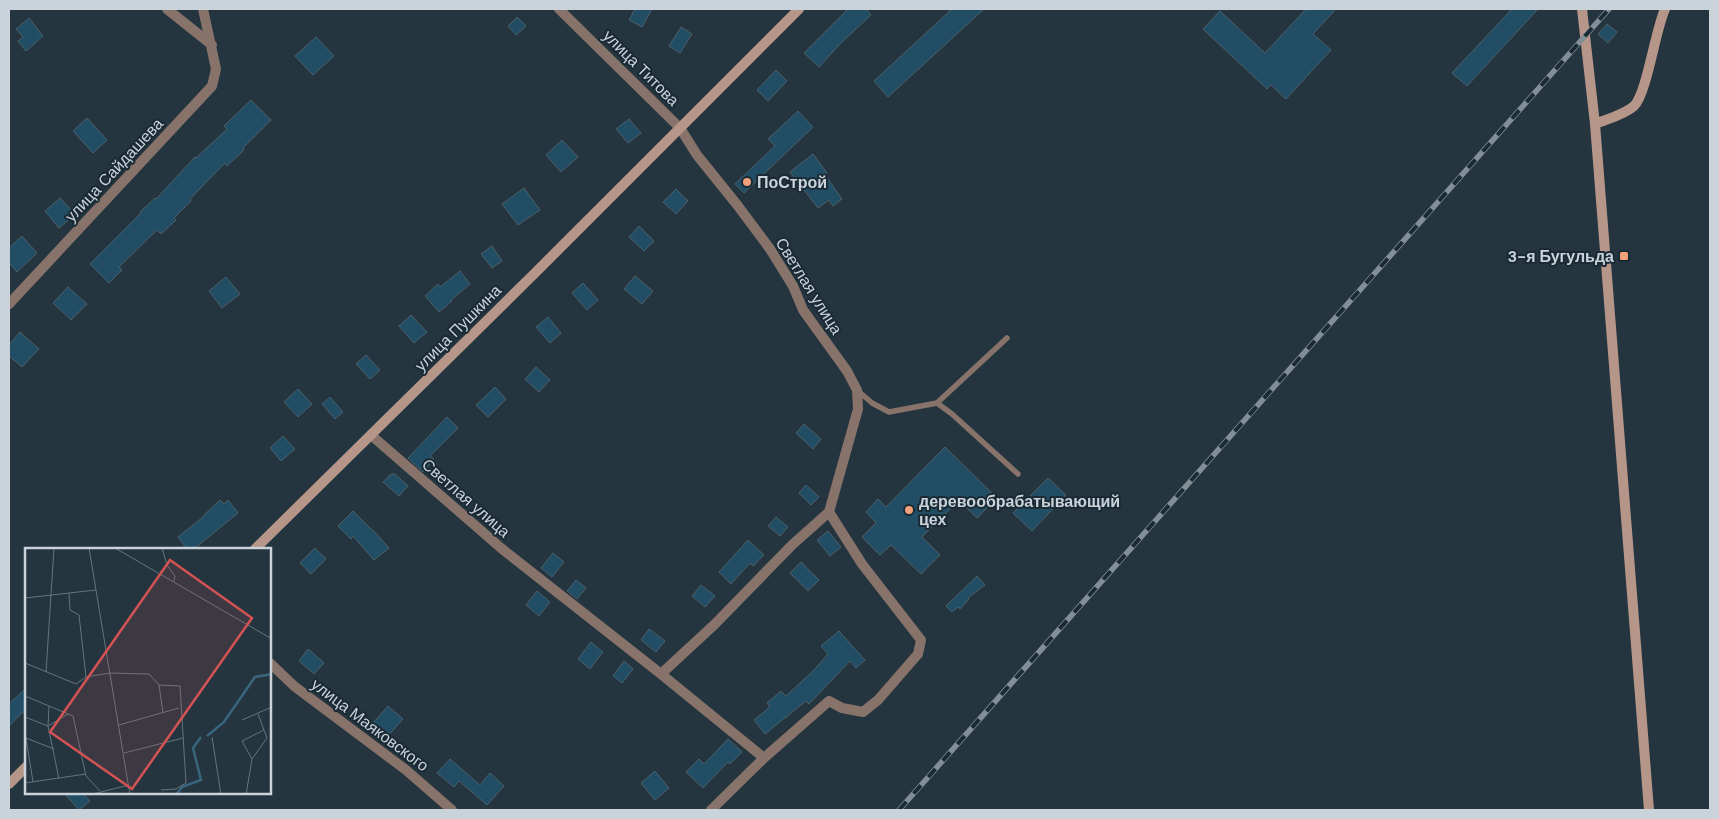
<svg xmlns="http://www.w3.org/2000/svg" width="1719" height="819" font-family="'DM Sans',sans-serif">
<rect width="100%" height="100%" fill="#24353f"/>
<path fill="#214e65" stroke="#4d5f69" d="M635 9H652L642 27 629 20Z
M848 9H866L871 15 840 44 819 67 804 53Z
M952 9H984L888 97 874 81Z
M1306 9H1336L1313 34 1331 50 1286 99 1271 85 1267 89 1203 29 1220 11 1265 53Z
M1512 9H1538L1467 86 1452 73Z
M517 17 526 26 516 35 508 26Z
M29 18 43 36 26 51 18 41 23 37 16 29Z
M1607 24 1617 32 1608 43 1598 34Z
M681 27 692 34 680 53 669 46Z
M316 37 334 56 313 75 295 56Z
M776 70 787 81 768 101 757 90Z
M251 100 271 120 243 148 244 150 227 166 225 163 190 199 191 201 174 218 176 220 161 234 157 230 119 267 122 270 109 283 90 264 141 213 140 212 155 198 156 199 195 157 196 158 227 129 224 126Z
M798 111 813 127 744 193 735 184 775 146 768 139Z
M87 118 107 140 93 153 73 131Z
M629 119 641 133 628 143 616 129Z
M562 140 578 157 561 172 546 155Z
M813 154 827 173 825 175 842 199 833 206 829 200 818 208 790 172Z
M524 188 540 210 518 225 502 204Z
M676 189 688 201 676 214 663 202Z
M60 198 75 214 59 228 45 211Z
M639 226 654 241 644 251 629 237Z
M22 236 37 253 17 272 9 263V248Z
M492 246 502 261 492 268 481 254Z
M460 271 470 284 451 300 452 301 439 312 425 296 438 284 440 287Z
M635 276 653 291 642 304 624 289Z
M226 277 240 294 222 308 209 291Z
M583 283 598 300 587 310 572 293Z
M68 287 87 304 71 320 53 303Z
M411 315 427 332 414 343 399 326Z
M548 317 561 333 550 343 536 327Z
M20 332 39 349 22 367 9 356V345Z
M366 355 380 370 370 379 356 364Z
M536 367 550 380 539 392 525 379Z
M495 387 506 399 488 417 476 405Z
M298 389 312 404 298 417 284 402Z
M330 397 343 412 335 419 322 404Z
M447 417 458 428 430 456 434 459 423 472 408 458Z
M804 424 821 439 813 449 796 433Z
M283 436 295 449 281 461 270 448Z
M945 447 997 498 977 518 959 500 922 537 940 555 921 574 891 545 880 555 862 537 876 523 866 512 878 499 886 507Z
M391 474H395L408 486 399 496 383 482Z
M1048 478 1066 495 1032 531 1013 513Z
M806 485 819 497 811 505 799 493Z
M220 500 224 504 228 500 238 513 194 549H187L178 537 203 517V516Z
M353 511 372 530H373L389 548 374 560 353 536 351 539 338 526Z
M776 517 788 527 780 536 768 526Z
M828 531 841 547 830 556 817 540Z
M748 540 764 555 753 566 750 563 731 584 719 572Z
M315 548 326 559 311 574 300 563Z
M553 553 564 562 552 577 541 568Z
M801 562 819 580 808 591 790 573Z
M977 576 985 585 968 598 969 599 960 609 958 607 952 612 946 606Z
M576 580 586 588 577 599 567 591Z
M701 585 715 596 705 607 692 596Z
M537 591 550 602 539 616 526 605Z
M649 629 665 641 656 652 641 640Z
M839 631 865 660 856 668 850 661 809 704 806 701 765 734 754 720 770 707 767 703 781 691 786 696 813 671 828 654 821 646Z
M591 642 603 652 590 669 578 659Z
M308 649 324 663 314 674 299 661Z
M624 661 633 669 622 683 613 676Z
M26 688V709L9 726V704Z
M388 706 403 719 388 736 373 723Z
M728 739 742 752 730 764 728 762 703 788 686 772 699 759 704 764Z
M450 759 480 785 490 773 504 786 487 805 459 781 454 787 437 773Z
M655 771 669 788 655 800 641 783Z
M64 793H83L90 801 79 810Z"/>
<g fill="none" stroke-linecap="round" stroke-linejoin="round">
<path stroke="#87736a" stroke-width="5.5" d="M857 390 872 403 889 412 937 403 952 414 1018 474
M937 403 1007 338"/>
<path stroke="#87736a" stroke-width="10" d="M167 9 212 45
M559 9 680 128 697 155 738 206 770 249 793 286 803 310 847 371 857 390 858 409 829 512 792 545 715 624 661 674
M9 304 212 86 216 69 203 9
M371 435 501 548 661 674 764 758
M270 663 294 686 406 770 452 810
M711 810 764 758 829 701 842 708 863 712 878 700 918 654 921 640 862 564 829 512"/>
<path stroke="#b69689" stroke-width="10" d="M1582 9 1595 124 1649 810
M1595 124C1607 119 1624 115 1634 106 1647 93 1655 31 1665 9
M255 549 533 275 799 9
M9 784 26 767"/>
<defs>
<path id="rail" d="M899 810 1609 9"/>
</defs>
<use href="#rail" stroke="#828f96" stroke-width="5.5"/>
<use href="#rail" stroke="#1b2b35" stroke-width="4" stroke-dasharray="11" stroke-linecap="butt"/>
</g>
<g fill="#f2a17e" stroke="#1b2b35" stroke-width="2">
<circle cx="747" cy="182" r="5"/>
<rect x="1619" y="251" width="10" height="10" rx="2.5"/>
<circle cx="909" cy="510" r="5"/>
</g>
<g text-anchor="middle" dominant-baseline="central" stroke-width="4" stroke-linejoin="round" paint-order="stroke">
<g font-size="16" fill="#c9d3d9" stroke="#1b2b35">
<text transform="translate(641 68) rotate(45)">улица Титова</text>
<text transform="translate(114 170) rotate(-47)">улица Сайдашева</text>
<text transform="translate(809 286) rotate(58)">Светлая улица</text>
<text transform="translate(458 328) rotate(-45)">улица Пушкина</text>
<text transform="translate(466 498) rotate(41)">Светлая улица</text>
<text transform="translate(370 725) rotate(37)">улица Маяковского</text>
</g>
<g font-size="16" font-weight="bold" fill="#c9d3d9" stroke="#1b2b35" text-anchor="start">
<text x="757" y="182">ПоСтрой</text>
<text x="1614" y="256" text-anchor="end">3-я Бугульда</text>
<text x="919" y="501">деревообрабатывающий<tspan x="919" dy="18">цех</tspan></text>
</g>
</g>
<g transform="translate(25 548)">
<rect width="246" height="246" fill="#24353f"/>
<path fill="none" stroke="#39657e" stroke-width="2.5" d="M182 188 199 174 230 129 247 126M151 247 157 239 176 232 168 200 176 189"/>
<path fill="none" stroke="#66747d" stroke-width="1" d="M64 0 105 247M90 0 247 91M137 0 142 17 150 28 149 33M44 45 45 62 54 67 61 129 85 125 124 126 134 137 138 165M0 50 71 42M0 115 51 136 61 129M21 124 29 0M134 137 155 138 161 235 151 241 136 242M0 148 48 168 61 228 75 243M24 158 23 178 34 231M0 169 23 178 43 166M217 172 247 159M94 177 154 160M187 189 196 247M1 190 8 234M1 190 29 201M99 205 158 190M227 211 217 193 239 182M0 235 61 226M64 247 104 237M221 247 227 211 242 190 233 166"/>
<path fill="#d35354" fill-opacity="0.15" stroke="#d35354" stroke-width="2.5" d="M145 12 227 70 107 241 25 184Z"/>
<rect width="246" height="246" fill="none" stroke="#c9d3d9" stroke-width="2.5"/>
</g>
<rect width="1719" height="819" fill="none" stroke="#c9d3d9" stroke-width="20"/>
</svg>
